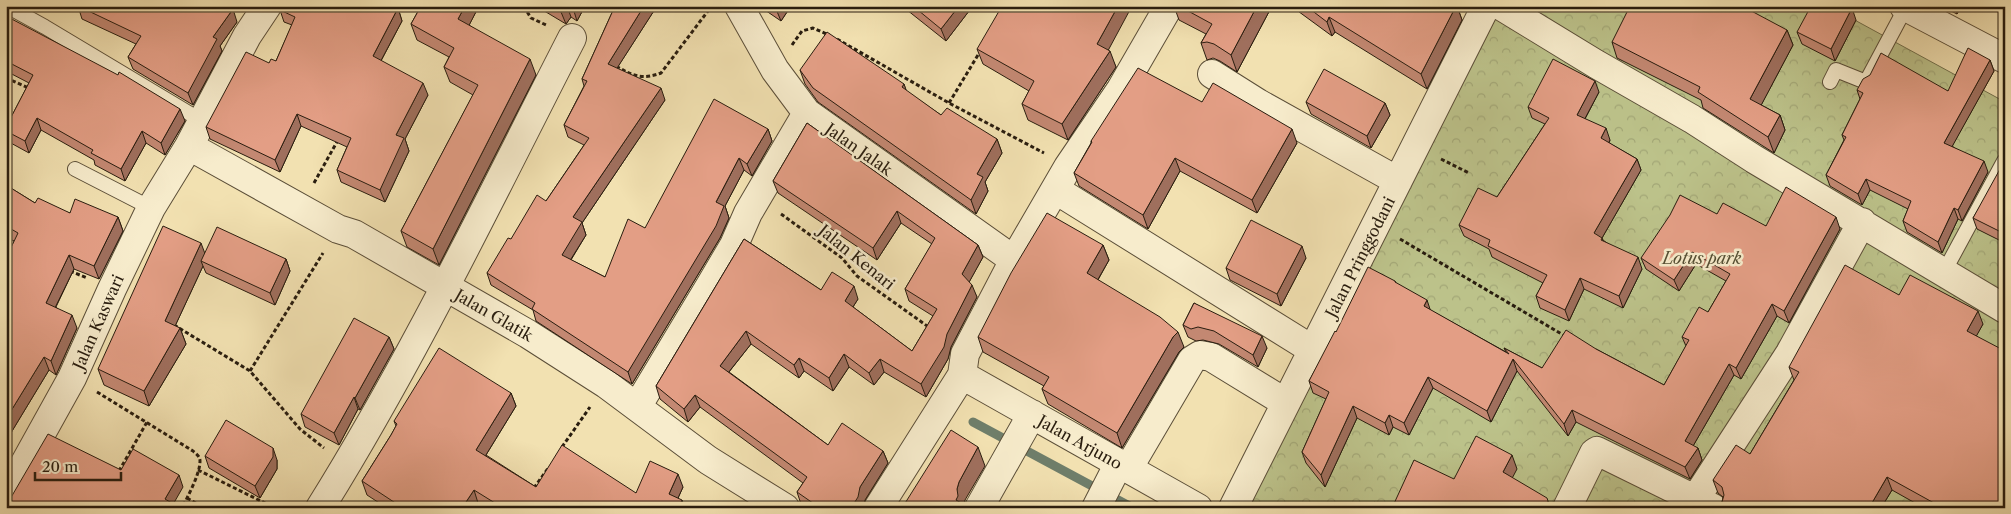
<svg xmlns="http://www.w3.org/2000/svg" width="2011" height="514" font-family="'Libre Caslon Text',serif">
<defs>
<pattern id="park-crowns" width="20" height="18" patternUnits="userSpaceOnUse" patternTransform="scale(1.25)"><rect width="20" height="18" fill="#bcc28a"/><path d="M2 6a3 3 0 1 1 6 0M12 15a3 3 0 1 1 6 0" fill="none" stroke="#a2a676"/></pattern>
</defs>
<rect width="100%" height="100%" fill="#f2e1b1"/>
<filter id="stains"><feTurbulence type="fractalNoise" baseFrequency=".004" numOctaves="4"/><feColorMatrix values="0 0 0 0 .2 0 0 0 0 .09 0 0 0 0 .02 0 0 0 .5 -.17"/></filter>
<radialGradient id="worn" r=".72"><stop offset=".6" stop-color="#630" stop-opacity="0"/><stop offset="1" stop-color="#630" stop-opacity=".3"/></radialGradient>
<path fill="url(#park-crowns)" stroke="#72704c" d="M1502 6H1829L2005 102V508L1242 506Z"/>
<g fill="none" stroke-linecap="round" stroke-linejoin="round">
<path stroke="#6f7e6a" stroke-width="9" d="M973 422 1133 508"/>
<defs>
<path id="service" d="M7 6 45 27 202 121
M1830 82 1836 70 1866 82 1906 7
M75 169 151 208
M1944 272 2004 161"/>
<path id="minor" d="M739 6 775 70 807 113 1014 260
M1501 6 1596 64 1692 119 1754 159 2005 309
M1904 6 2005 59
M1212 74 1258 103 1398 181
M189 146 338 229 354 234 528 334 606 384 708 460 785 508
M1056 190 1313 350
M962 375 1198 508
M637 407 711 284 734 245 748 213 807 113
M1128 469 1192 360 1200 355 1211 357 1286 403
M6 497 72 378 112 289 151 208 189 146 247 36 267 6
M1696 498 1790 353 1862 222
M320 508C414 357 491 196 572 38
M878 508 962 375 965 354 1014 260 1068 167 1121 89 1169 6
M979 508 1032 414
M1096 508 1119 463
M1233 508 1486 6
M1567 508 1594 453 1597 451 1713 508"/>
</defs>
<use href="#service" stroke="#5b4e38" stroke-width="16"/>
<use href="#minor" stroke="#5b4e38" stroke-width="30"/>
<path stroke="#291d0f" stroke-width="3" stroke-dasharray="4 2.5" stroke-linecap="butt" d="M527 6 526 10 531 18 546 25
M837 39 949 103 1044 153
M792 45 802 31 813 28 829 35
M616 66C633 76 642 80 661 73L711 7
M6 78 31 89
M949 103 981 50
M1441 159 1469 173
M314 183 338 140
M781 214 842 258 857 276 930 328
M14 237 11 245 16 248
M1400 239 1565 336
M70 271 87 278
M174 325 250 371 300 429 324 448
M250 371 323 253
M97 392 193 451C196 454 200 456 200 461 200 474 188 496 182 508
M562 447 590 407
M198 470 275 508
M119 471 147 422
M534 488 549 467
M187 498 204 508"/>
<use href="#service" stroke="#f7eccc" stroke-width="14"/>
<use href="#minor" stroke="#f7eccc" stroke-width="28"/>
</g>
<path fill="#c38872" stroke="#291d0f" d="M78 6 237 22 220 46 222 51 193 105 133 69 128 57 136 44 82 19Z
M421 6H479L469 25 536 75 439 265 407 247 401 231 473 95 450 82 444 67 449 57 417 40 411 24Z
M536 6H585L577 21 571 17 566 24Z
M615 6H657L617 68 665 100 582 223 586 235 571 260 605 277 645 228 768 129 772 141 752 176 744 170 725 206 729 218 720 238 632 384 536 321 533 310 491 285 487 273 511 239 546 201 584 145 568 137 564 125 584 86 582 79Z
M759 6H791L781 21Z
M902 6H967L969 11 946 41Z
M1174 6H1272L1237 72 1220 61 1213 58 1207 60 1201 43 1206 34 1179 20Z
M1291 6H1457L1462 20 1427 89 1335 32 1332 36Z
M1941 6H1961L1957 14Z
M398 8 402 21 381 61 428 95 405 139 409 151 385 202 341 182 337 170 347 147 301 126 280 172 210 139 206 127 269 63 276 61 292 25 284 22 280 10Z
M6 16 185 121 165 155 146 143 125 181 95 165 94 160 41 130 29 153 9 142 6 135V127L29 83 6 71Z
M1856 20 1835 61 1802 44 1797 32Z
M1787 30 1793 45 1761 105 1780 115 1785 130 1774 153 1703 108 1701 100 1617 58 1612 42Z
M977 49 1108 50 1116 67 1068 140 1028 120 1022 104 1029 91 983 64Z
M1990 60 1994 71 1952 146 1988 172 1962 221 1958 219 1942 253 1907 232 1903 221 1908 209 1870 190 1862 205 1830 186 1826 175 1844 140 1842 135 1860 99 1857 90 1948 91Z
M800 70 904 84 906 91 941 115 997 139 1002 153 985 182 988 191 976 214 818 102 805 84Z
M1599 92 1585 119 1610 140 1609 143 1637 159 1641 170 1602 238 1603 240 1642 269 1623 308 1584 289 1569 321 1540 308 1536 296 1543 283 1492 257 1489 249 1464 236 1459 225 1497 197 1545 124 1532 118 1528 107Z
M1202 102 1297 143 1257 213 1180 171 1148 229 1079 186 1074 173 1091 143V141Z
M1306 102 1385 103 1390 115 1371 148 1311 114Z
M807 123 978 245 983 257 969 282 977 297 951 347 948 359 926 397 884 372 874 385 849 367 833 391 804 371 799 378 751 344 729 372 828 445 883 451 888 463 865 500 863 508H806L801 504 797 492 803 483 700 407 688 422 660 399 656 386 744 239 821 290 858 299 853 307 912 351 933 316 909 301 905 289 932 244 901 223 877 260 778 193 773 181Z
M2005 166V243L1977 229 1973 218Z
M6 185 35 203 70 213 118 217 123 231 99 279 74 269 56 307 77 328 56 375 49 370 6 441 14 241 6 237Z
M1717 214 1766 226 1840 229 1789 323 1777 316 1741 379 1734 375 1693 446 1698 448 1702 460 1690 479 1576 422 1568 436 1517 371 1491 422 1433 388 1409 435 1393 427 1389 435 1357 418 1325 487 1306 463 1302 452 1326 399 1313 393 1309 381 1336 332 1395 281 1396 283 1430 310 1506 352 1504 348 1542 368 1596 349 1664 385 1686 346 1682 337 1708 312 1726 281 1696 264 1679 291 1646 269 1641 258Z
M1103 245 1109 260 1098 280 1184 347 1179 352 1122 448 1048 404 1042 389 1044 386 983 352 978 337Z
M205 254 286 259 290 271 275 305 206 273 203 266 175 326 180 328 186 344 149 406 104 385 98 369Z
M1306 258 1281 306 1230 280 1226 268Z
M1899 295 1983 324 1976 336 2005 508H1924L1892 490 1881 508H1717L1722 502 1723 497 1718 493 1713 480 1750 454 1794 380 1789 367Z
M1194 303 1267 348 1258 367 1219 344 1203 340 1196 341 1188 337 1183 325Z
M389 337 394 349 360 410 358 409 339 445 305 427 301 414Z
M511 393 516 406 486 455 536 487 636 493 683 487 678 498 685 508H486L478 503 476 508H387L367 495 362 481 391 435 396 426 394 421Z
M205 456 277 460V469L260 498 209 468Z"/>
<path fill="#9f6f5d" stroke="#291d0f" d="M465 6H479L464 35 458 19Z
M566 6H567L571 17 566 24 561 12Z
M574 6H585L577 21 573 8Z
M644 6H657L612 76 608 64Z
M778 6H791L781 21 776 9Z
M959 6H967L969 11 946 41 941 29Z
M1118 6H1132L1103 60 1097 44Z
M1257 6H1272L1237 72 1231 55Z
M1456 6H1457L1462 20 1427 89 1421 74Z
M1954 6H1961L1957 14Z
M398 8 402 21 377 68 373 56Z
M1852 8 1856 20 1835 61 1831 49Z
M233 9 237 22 220 46 222 51 193 105 188 93 213 37Z
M1329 17 1335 32 1332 36 1327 22Z
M1787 30 1793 45 1756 115 1750 99Z
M1110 51 1116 67 1068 140 1062 124Z
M530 59 536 75 439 265 433 249Z
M1990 60 1994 71 1948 154 1944 143Z
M1595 81 1599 92 1581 126 1577 115Z
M423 83 428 95 405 139 409 151 385 202 380 190 396 135Z
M904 84 909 98 902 87Z
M661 88 665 100 582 223 586 235 566 267 562 255 573 217Z
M1385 103 1390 115 1371 148 1367 136Z
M180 109 185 121 165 155 161 143Z
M297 114 301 126 280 172 275 160Z
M1780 115 1785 130 1774 153 1768 137Z
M37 118 41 130 29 153 25 141Z
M1606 128 1610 140 1605 150 1601 138Z
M768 129 772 141 752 176 747 164Z
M1292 129 1297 143 1257 213 1252 200Z
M142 131 146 143 125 181 121 169Z
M997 139 1002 153 985 182 988 191 976 214 971 200 977 174Z
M739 158 744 170 725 206 729 218 720 238 632 384 628 372Z
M1175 158 1180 171 1148 229 1143 215Z
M1637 159 1641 170 1602 238 1606 249 1594 233Z
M1984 161 1988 172 1962 221 1958 210Z
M1866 179 1870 190 1862 205 1858 194Z
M1954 208 1958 219 1942 253 1938 242Z
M897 211 901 223 877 260 873 248Z
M118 217 123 231 99 279 94 266Z
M1836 217 1840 229 1789 323 1784 311Z
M201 243 207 259 201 261 203 266 170 337 165 321Z
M978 245 983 257 967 286 962 274Z
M1103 245 1109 260 1093 288 1087 273Z
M1302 246 1306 258 1281 306 1277 294Z
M1692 252 1696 264 1679 291 1674 280Z
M69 255 74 269 51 316 46 303Z
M1638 257 1642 269 1623 308 1619 296Z
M286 259 290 271 275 305 270 293Z
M1580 278 1584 289 1569 321 1565 310Z
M972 285 977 297 951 347 948 359 926 397 921 384Z
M854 286 858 299 849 313 845 301Z
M1427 300 1431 312 1424 306Z
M1772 304 1777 316 1741 379 1736 368Z
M1978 311 1983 324 1972 344 1967 331Z
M72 315 77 328 56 375 51 361Z
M180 328 186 344 149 406 144 391Z
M746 331 751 344 724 378 720 366Z
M1178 332 1184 347 1179 352 1122 448 1117 433 1173 337Z
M1262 336 1267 348 1258 367 1253 355Z
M389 337 394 349 360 410 355 398Z
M844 354 849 367 833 391 829 378Z
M44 357 49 370 6 441V419Z
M799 358 804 371 799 378 794 365Z
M880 359 884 372 874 385 869 373Z
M1513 359 1517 371 1491 422 1487 411Z
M1729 364 1734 375 1689 453 1685 441Z
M1428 377 1433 388 1409 435 1404 423Z
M511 393 516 406 481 463 476 450Z
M695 395 700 407 688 422 684 409Z
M354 397 358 409 339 445 334 433Z
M1353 406 1357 418 1325 487 1321 475Z
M1572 410 1576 422 1568 436 1564 424Z
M1389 415 1393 427 1389 435 1385 423Z
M978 447 985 466 965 500 963 508 956 500 957 489 959 482Z
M273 448 277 460V469L260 498 255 486Z
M1698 448 1702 460 1690 479 1685 467Z
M883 451 888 463 865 500 863 508H851L860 487Z
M1512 455 1517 469 1508 486 1503 472Z
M678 474 683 487 674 507 669 494Z
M179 475 183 487 171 508 165 499Z
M1887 477 1892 490 1881 508H1869Z
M474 490 478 503 476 508H462Z
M682 500 685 508H678Z
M1548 501 1551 508H1545Z"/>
<path fill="#e39e85" stroke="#291d0f" d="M78 6H228L233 9 213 37 217 39 188 93 128 57 141 36Z
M281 6H394L398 8 373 56 423 83 396 135 404 138 380 190 337 170 351 138 297 114 275 160 206 127 246 52 269 63 271 59 276 61 295 17 280 10Z
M421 6H465L458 19 530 59 433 249 401 231 478 85 444 67 454 48 411 24Z
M552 6H566L561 12Z
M615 6H644L608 64 661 88 573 217 582 222 562 255 605 277 628 219 645 228 714 99 768 129 747 164 739 158 716 202 724 206 716 226 628 372 532 309 535 303 487 273 508 238 511 239 537 195 546 201 589 138 564 125 587 81 582 79Z
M913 6H959L941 29Z
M1002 6H1118L1097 44 1110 51 1062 124 1022 104 1034 81 977 49Z
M1179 6H1257L1231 55 1214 44 1207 42 1201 43 1212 24Z
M1306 6H1456L1421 74 1329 17 1327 22Z
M1630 6H1742L1787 30 1750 99 1780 115 1768 137 1698 92 1700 87 1612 42Z
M1811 6H1849L1852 8 1831 49 1797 32Z
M6 16 118 75 119 72 180 109 161 143 142 131 121 169 91 153 93 150 37 118 25 141 6 131V127L33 75 6 61Z
M827 32 904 84 902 87 941 115 947 108 997 139 977 174 983 177 971 200 813 88 800 70Z
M1968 48 1990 60 1944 143 1984 161 1958 210 1954 208 1938 242 1903 221 1911 201 1866 179 1858 194 1826 175 1846 137 1842 135 1863 93 1857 90 1863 79 1870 75 1881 53 1948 91Z
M1553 59 1595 81 1577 115 1606 128 1601 138 1637 159 1594 233 1602 238 1601 240 1638 257 1619 296 1580 278 1565 310 1536 296 1547 275 1488 246 1490 240 1459 225 1478 188 1497 197 1549 118 1528 107Z
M1138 68 1202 102 1213 83 1292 129 1252 200 1175 158 1143 215 1074 173 1092 142 1091 141Z
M1324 69 1385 103 1367 136 1306 102Z
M807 123 978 245 962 274 972 285 947 334 944 347 921 384 880 359 869 373 844 354 829 378 799 358 794 365 746 331 720 366 828 445 842 423 883 451 860 487 858 497 851 508H820L797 492 807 477 695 395 684 409 656 386 744 239 821 290 832 272 854 286 845 301 912 351 937 309 905 289 935 238 897 211 873 248 773 181Z
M2005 166V234L1973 218 2000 169 2003 170Z
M6 185 35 203 38 198 70 213 75 199 118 217 94 266 69 255 46 303 72 315 51 361 44 357 6 419V258L18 233 6 226Z
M1786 187 1836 217 1784 311 1772 304 1736 368 1729 364 1685 441 1698 448 1685 467 1572 410 1564 424 1513 359 1487 411 1428 377 1404 423 1389 415 1385 423 1353 406 1321 475 1302 452 1329 392 1309 381 1335 331 1336 332 1368 267 1395 281V282L1427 300 1424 306 1509 354 1504 348 1542 368 1566 330 1596 349 1664 385 1689 340 1682 337 1699 307 1708 312 1730 274 1692 252 1674 280 1641 258 1670 215 1680 195 1717 214 1723 203 1766 226Z
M1047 213 1103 245 1087 273 1160 317 1178 332 1173 337 1117 433 1042 389 1049 377 978 337 1011 273Z
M1251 220 1302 246 1277 294 1226 268Z
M163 226 201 243 165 321 180 328 144 391 98 369Z
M217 227 286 259 270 293 201 261Z
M1845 265 1899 295 1910 275 1978 311 1967 331 2005 351V508H1943L1887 477 1869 508H1717L1722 502 1724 495 1722 487 1713 480 1736 445 1750 454 1799 372 1789 367Z
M1194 303 1262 336 1253 355 1214 331 1198 327 1191 329 1183 325Z
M354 318 389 337 355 398 354 397 334 433 301 414Z
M439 348 511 393 476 450 536 487 562 445 636 493 650 461 678 474 669 494 682 500 678 508H503L474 490 462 508H403L362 481 391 435 397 424 394 421Z
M226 420 273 448V457L255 486 205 456Z
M951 430 978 447 959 482 957 489 958 496 956 500 970 508H902Z
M48 434 121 470 133 449 179 475 165 499 180 508H6V506Z
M1476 436 1512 455 1503 472 1547 498 1548 501 1545 508H1392L1414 460 1454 479Z
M1374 502 1385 508H1371Z"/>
<g text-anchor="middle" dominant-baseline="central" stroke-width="5" stroke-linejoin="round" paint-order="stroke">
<g font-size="16" fill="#291d0f" stroke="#f7eccc">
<text transform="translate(859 149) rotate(35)">Jalan Jalak</text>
<text transform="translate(857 257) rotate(39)">Jalan Kenari</text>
<text transform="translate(1360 257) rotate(-63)">Jalan Pringgodani</text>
<text transform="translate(494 315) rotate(30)">Jalan Glatik</text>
<text transform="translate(98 322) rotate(-66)">Jalan Kaswari</text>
<text transform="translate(1080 442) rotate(29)">Jalan Arjuno</text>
</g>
<g font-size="16" font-style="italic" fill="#554f34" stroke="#f7eccc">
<text x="1702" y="258">Lotus park</text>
</g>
</g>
<rect width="2011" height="514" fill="none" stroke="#f2e1b1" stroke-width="25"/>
<rect x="8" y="8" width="1996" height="499" fill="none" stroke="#291d0f" stroke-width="2.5"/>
<rect x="12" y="12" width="1986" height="489" fill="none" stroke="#291d0f"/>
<path d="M35 472v8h86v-8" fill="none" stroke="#291d0f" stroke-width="2.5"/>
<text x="42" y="472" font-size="15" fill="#291d0f" stroke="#f7eccc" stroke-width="4" paint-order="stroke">20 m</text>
<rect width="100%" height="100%" filter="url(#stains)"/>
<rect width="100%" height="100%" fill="url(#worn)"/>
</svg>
